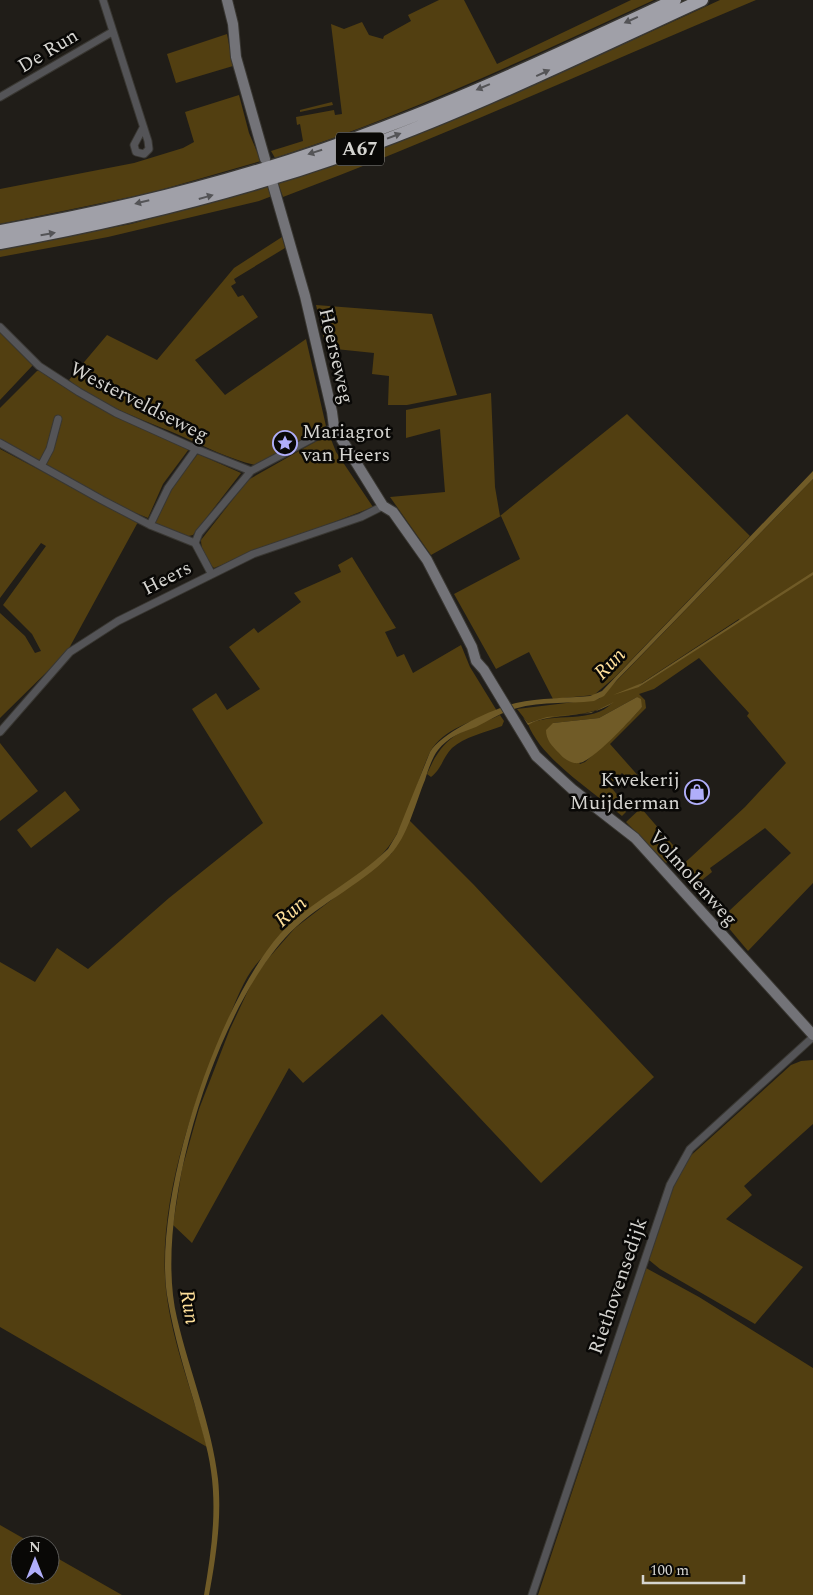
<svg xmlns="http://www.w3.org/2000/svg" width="813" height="1595" font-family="Spectral,serif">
<rect width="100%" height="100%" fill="#201d18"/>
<path fill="#523f11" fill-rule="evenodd" d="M439 0H464L497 64 631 0H654C530 57 405 116 275 158L271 151 303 141 300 124 297 125 296 117 334 110 335 115 342 114 331 24 344 29 362 22 369 35 383 39 384 36 411 21 408 15Z
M720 0H756C598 66 443 137 283 197L278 183C431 135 575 66 720 0Z
M227 34 233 66 176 83 167 54Z
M239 95 249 133 261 161 150 193 0 224V189L134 163 183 148 194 142 185 112Z
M332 102 333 105 300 112V110Z
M269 186 272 196 259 201 108 237 0 257V248L131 224Z
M282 237 285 248 234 279 236 283 231 286 238 297 243 295 258 317 195 360 225 395 306 339 326 426 255 465C229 459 204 446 179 435 147 421 94 403 69 380L107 335 157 360 234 268Z
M316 305 432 314 457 395 407 405H388L389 376 372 374 374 353 326 348Z
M0 331 33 365 0 400Z
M43 370 102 409 189 449 163 484 148 518 126 509 0 440V408L37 371Z
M491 393 495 487 500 516 627 414 750 536 615 677 594 695 553 699 529 652 496 669 454 594 520 559 501 516 431 555 390 497 445 492 440 429 406 438V410Z
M329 434 336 452 373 507 214 568C206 562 201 549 201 540L248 480Z
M0 449 138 522 67 652 0 718V613L25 636 35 653 41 651 32 634 3 605 46 546 41 543 0 598Z
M198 454 241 473 193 535 185 537 155 523 172 486Z
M813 479V883L748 951 727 926 735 919 729 911 791 853 765 828 710 868 712 872 692 888 677 870 745 807 786 763 747 716 749 713 699 658 654 689 639 694 645 700 646 708 610 744 641 779 635 785 622 773 609 785 626 805 622 808 626 812 622 816C594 792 541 759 528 724 553 712 593 724 612 703 586 719 556 713 528 723L517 709 599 699ZM739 619 740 621 639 687 637 686ZM637 697 642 707C625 727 605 744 585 762L580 764 553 723 599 718Z
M352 557 396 628 385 632 397 657 404 654 413 673 461 645 470 667 497 711C473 721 443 729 430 752 416 782 409 820 389 846 371 871 333 890 309 910 291 925 275 944 259 961 244 977 235 1003 227 1023 193 1101 157 1204 166 1290 172 1344 194 1395 207 1447L0 1327V962L35 982 57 948 88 969 169 898 263 823 192 709 216 693 227 710 260 689 229 647 254 628 258 633 301 602 294 593 341 572 338 565Z
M500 715 504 721 502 726C486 732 464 737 452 748 443 757 441 770 431 777L427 774C445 732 461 733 500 715Z
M0 743 38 791 0 821Z
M65 791 80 810 31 848 17 830Z
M641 808 673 845 675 844 680 849 666 863 626 822Z
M409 820 474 885 654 1077 541 1183 382 1014 303 1083 289 1068 192 1243 173 1225 182 1169 199 1109 230 1029 253 980 267 960 295 928 391 854Z
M813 1060V1124L744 1186 752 1195 726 1219 803 1267 755 1324 660 1269 649 1260 675 1182 687 1159 791 1065 801 1061Z
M646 1268 699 1297 813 1368V1595H538Z
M0 1525 35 1545H20V1575H50V1554L122 1595H0Z"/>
<path fill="#705b27" d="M813 471V479L617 680 604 696 594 701C568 704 536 701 511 710 499 714 488 721 476 727 462 732 448 737 438 750 432 758 428 770 425 780 415 804 408 836 390 855 359 887 315 905 285 938 214 1016 152 1214 177 1318 189 1370 212 1426 218 1479 222 1517 216 1558 209 1595H204C211 1554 217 1513 211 1471 208 1447 200 1425 194 1402 184 1369 174 1335 168 1301 150 1206 216 1006 280 934 311 901 355 881 388 849L397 834 430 752C442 732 492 709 516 703 540 698 566 698 590 696L602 691Z
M813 572V575L639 687 613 695 642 683Z
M637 697 641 699 642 707C633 718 591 763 579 763 571 764 564 759 559 753 552 746 546 740 546 730L553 723 599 718Z
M614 702C586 722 556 709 528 725L523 717 528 723 547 717 591 713Z"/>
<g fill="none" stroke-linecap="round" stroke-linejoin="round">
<defs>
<path id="street" d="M103 0 148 141 149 149 144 154 136 152 134 145 143 128
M0 97 112 32
M0 327 39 366 79 392 116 413 196 449 251 471
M0 443 102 500 150 525 195 543 211 573
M41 466 50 449 58 419
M150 525 168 488 196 449
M195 543 199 533 251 471 334 427
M0 732 70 652 118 621 253 554 361 517 383 506
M532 1595 670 1185 690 1149 813 1037"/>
<path id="secondary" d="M227 0 233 24 236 57 265 159
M273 185 305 296 332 412 334 427 383 506 393 512 427 560 472 647 476 661 484 670 536 756 572 789 635 838 813 1035"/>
<path id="highway" d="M0 231C131 208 261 175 385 127 484 90 579 44 675 0
M0 243C117 222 232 194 344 155 467 112 584 54 702 0"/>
</defs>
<use href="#street" stroke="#393732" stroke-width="9"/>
<use href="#secondary" stroke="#393732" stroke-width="12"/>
<use href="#highway" stroke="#393732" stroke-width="15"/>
<use href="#street" stroke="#545457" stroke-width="7"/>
<use href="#secondary" stroke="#737378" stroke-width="10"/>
<use href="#highway" stroke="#a0a0a8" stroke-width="12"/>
</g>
<defs><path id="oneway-solid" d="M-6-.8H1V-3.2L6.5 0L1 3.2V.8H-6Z" transform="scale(1.25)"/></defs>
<g fill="#545457">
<use href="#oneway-solid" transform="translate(631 20) rotate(156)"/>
<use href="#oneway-solid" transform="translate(543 73) rotate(-25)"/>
<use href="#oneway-solid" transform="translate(483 87) rotate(157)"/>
<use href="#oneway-solid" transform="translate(394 136) rotate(-21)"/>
<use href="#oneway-solid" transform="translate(315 152) rotate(162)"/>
<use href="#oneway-solid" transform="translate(206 197) rotate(-16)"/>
<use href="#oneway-solid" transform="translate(142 202) rotate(166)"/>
<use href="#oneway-solid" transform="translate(48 234) rotate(-10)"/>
</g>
<defs>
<symbol id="sight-ring" viewBox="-11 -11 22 22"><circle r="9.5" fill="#090806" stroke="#b0aefa" stroke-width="1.5"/><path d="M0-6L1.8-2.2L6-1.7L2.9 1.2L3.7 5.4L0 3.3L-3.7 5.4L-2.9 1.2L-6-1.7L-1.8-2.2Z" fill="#b0aefa"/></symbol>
<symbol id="shop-ring" viewBox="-11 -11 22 22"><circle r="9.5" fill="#090806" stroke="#b0aefa" stroke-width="1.5"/><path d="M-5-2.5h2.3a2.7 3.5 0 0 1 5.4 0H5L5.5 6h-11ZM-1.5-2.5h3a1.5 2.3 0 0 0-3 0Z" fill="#b0aefa"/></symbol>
</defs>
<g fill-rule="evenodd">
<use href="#sight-ring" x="271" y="429" width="28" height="28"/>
<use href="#shop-ring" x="683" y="778" width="28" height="28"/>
</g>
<g text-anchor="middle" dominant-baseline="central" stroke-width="5" stroke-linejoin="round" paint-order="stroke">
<rect fill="#090806" stroke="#989793" stroke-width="1" x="336" y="132.5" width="48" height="33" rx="4"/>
<g font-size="19" font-weight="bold" fill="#d5d4d0">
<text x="360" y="149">A67</text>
</g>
<g font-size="20" fill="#d5d4d0" stroke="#090806">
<text transform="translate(48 51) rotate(-31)">De Run</text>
<text transform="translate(336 356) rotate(77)">Heerseweg</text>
<text transform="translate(139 402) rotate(27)">Westerveldseweg</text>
<text transform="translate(167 578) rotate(-27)">Heers</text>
<text transform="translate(693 878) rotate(48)">Volmolenweg</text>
<text transform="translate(618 1286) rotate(-71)">Riethovensedijk</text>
</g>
<g font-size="20" fill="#d5d4d0" stroke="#090806" text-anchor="start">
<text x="302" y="432">Mariagrot<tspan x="302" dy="23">van Heers</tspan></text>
<text x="680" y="780" text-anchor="end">Kwekerij<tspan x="680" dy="23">Muijderman</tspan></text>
</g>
<g font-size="21" font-style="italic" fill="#fedf9a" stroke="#090806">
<text transform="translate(610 664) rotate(-46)">Run</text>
<text transform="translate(291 912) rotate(-42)">Run</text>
<text transform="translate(189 1307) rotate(80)">Run</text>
</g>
</g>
<g transform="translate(35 1560)"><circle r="24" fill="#090806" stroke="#5b5a57"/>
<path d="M0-4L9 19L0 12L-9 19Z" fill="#b0aefa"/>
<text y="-8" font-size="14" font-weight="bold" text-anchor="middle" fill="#d5d4d0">N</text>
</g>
<path d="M643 1575v8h101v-8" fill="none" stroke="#d5d4d0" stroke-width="2.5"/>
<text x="650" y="1575" font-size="15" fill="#d5d4d0" stroke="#090806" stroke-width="4" paint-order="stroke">100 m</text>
</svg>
